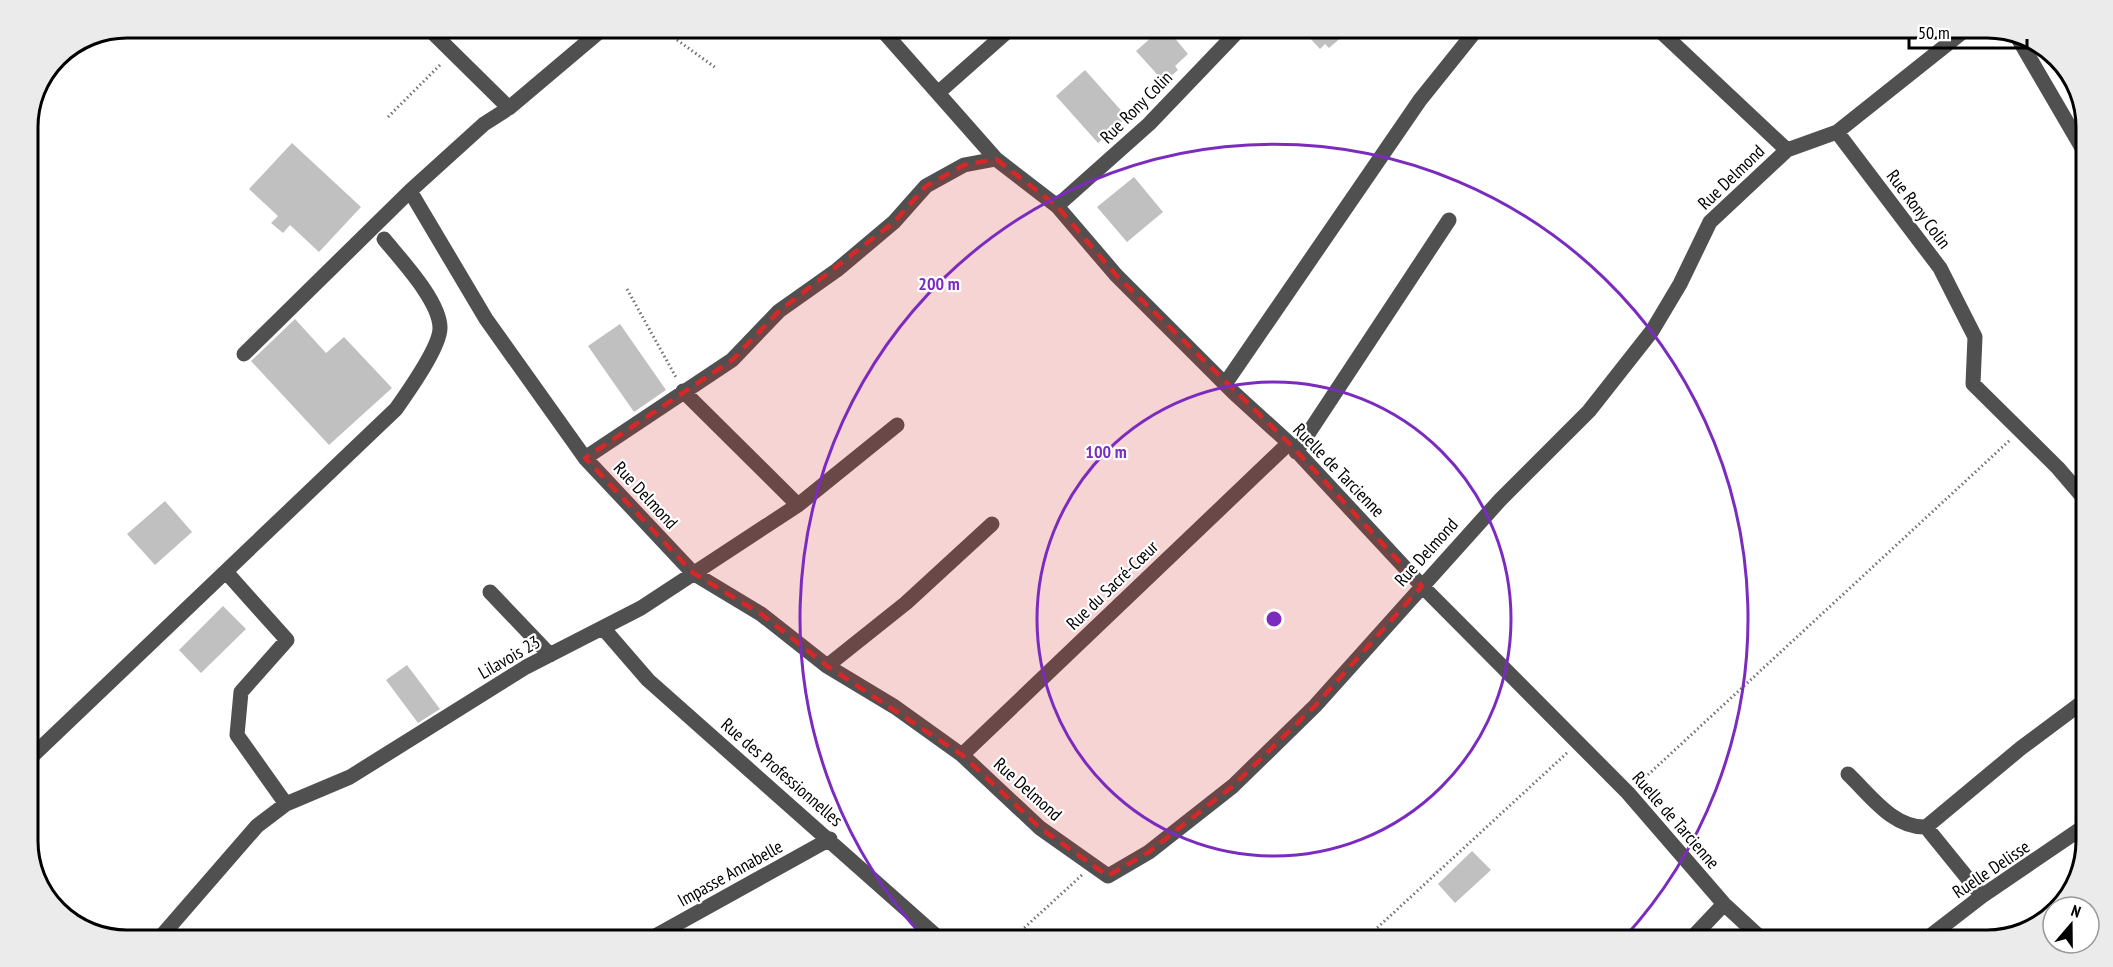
<svg xmlns="http://www.w3.org/2000/svg" width="2113" height="967" font-family="'PT Sans Narrow',sans-serif">
<rect width="100%" height="100%" fill="#fff"/>
<path fill="#c0c0c0" d="M1160 30H1168L1188 54 1175 66 1178 70 1164 82 1136 51Z
M1313 30H1350L1329 48 1325 44 1320 49 1309 37Z
M1085 70 1127 117 1098 143 1056 96Z
M292 143 361 207 319 252 290 225 283 233 271 223 278 216 249 189Z
M1134 177 1163 212 1127 242 1097 207Z
M295 319 326 353 344 337 392 388 329 445 251 361Z
M620 324 666 390 634 412 588 346Z
M165 501 192 532 155 565 127 534Z
M223 606 246 629 201 673 179 650Z
M407 665 440 709 418 723 386 680Z
M1472 851 1491 870 1455 903 1438 884Z"/>
<g fill="none" stroke-linecap="round" stroke-linejoin="round">
<path stroke="#727272" stroke-width="3" stroke-dasharray="1.5 3" stroke-linecap="butt" d="M666 32 716 68
M388 117 442 63
M627 289 677 379
M1638 784 2010 440
M1011 940 1082 875
M1364 940 1568 752"/>
<path stroke="#505050" stroke-width="15" d="M1657 28 1787 150 1837 132 1940 268 1975 337 1973 384 2058 468 2082 496
M883 31 996 159 1057 206 1116 275 1234 393 1289 443 1422 586 1628 793 1724 904 1763 940
M599 32 509 108 484 124 410 191 486 319 585 458 693 573 761 614 827 666 895 707 962 755 1040 828 1108 876 1149 852 1233 786 1315 706 1500 500 1589 411 1652 331 1680 284 1710 222 1787 150
M433 33 509 108
M2015 33 2085 153
M939 92 1008 31
M1837 132 1969 27
M27 177H28
M1057 206 1149 124 1239 30
M244 354 410 191
M1225 384 1420 100 1477 29
M683 391 798 505
M1296 452 1449 220
M585 458 732 360 779 311 837 270 894 222 926 186 964 165 996 159
M227 573 287 640 241 692 237 735 286 804
M490 592 550 655
M603 628 648 680 941 940
M827 666 906 603 992 524
M962 755 1289 443
M27 761 396 409C408 392 440 347 440 328 440 301 401 260 384 239
M1848 774C1871 796 1893 828 1926 827L1982 896
M1926 827 2021 748 2080 704
M158 940 257 826 286 804 350 777 526 667 641 608 798 505 897 425
M648 940 830 839
M1690 940 1724 904
M1925 940 1982 896 2079 830"/>
</g>
<path fill="#d62828" fill-opacity="0.2" stroke="#d62828" stroke-width="4.5" stroke-dasharray="12 8" stroke-linejoin="round" d="M996 159 1057 206 1116 275 1289 443 1422 586 1315 706 1233 786 1149 852 1108 876 1040 828 962 755 827 666 761 614 693 573 585 458 732 360 779 311 894 222 926 186 964 165Z"/>
<g fill="none" stroke="#7b2cbf" stroke-width="3">
<circle cx="1274" cy="619" r="237"/>
<path d="M925 939A474 474 0 1 1 1623 939"/>
</g>
<g text-anchor="middle" dominant-baseline="central" stroke-width="4.5" stroke-linejoin="round" paint-order="stroke">
<g font-size="18" fill="#000" stroke="#fff">
<text transform="translate(1136 107) rotate(-45)">Rue Rony Colin</text>
<text transform="translate(1731 177) rotate(-44)">Rue Delmond</text>
<text transform="translate(1919 209) rotate(53)">Rue Rony Colin</text>
<text transform="translate(1339 470) rotate(46)">Ruelle de Tarcienne</text>
<text transform="translate(646 495) rotate(47)">Rue Delmond</text>
<text transform="translate(1426 552) rotate(-48)">Rue Delmond</text>
<text transform="translate(1112 585) rotate(-44)">Rue du Sacré-Cœur</text>
<text transform="translate(509 657) rotate(-30)">Lilavois 23</text>
<text transform="translate(782 772) rotate(41)">Rue des Professionnelles</text>
<text transform="translate(1028 789) rotate(42)">Rue Delmond</text>
<text transform="translate(1676 820) rotate(49)">Ruelle de Tarcienne</text>
<text transform="translate(1991 869) rotate(-34)">Ruelle Delisse</text>
<text transform="translate(730 873) rotate(-29)">Impasse Annabelle</text>
</g>
</g>
<path d="M0 0H2113V967H0ZM127 38H1987A89 89 0 0 1 2076 127V841A89 89 0 0 1 1987 930H127A89 89 0 0 1 38 841V127A89 89 0 0 1 127 38Z" fill="#ebebeb" fill-rule="evenodd"/>
<path fill="none" stroke="#000" stroke-width="3" d="M127 38H1987A89 89 0 0 1 2076 127V841A89 89 0 0 1 1987 930H127A89 89 0 0 1 38 841V127A89 89 0 0 1 127 38Z"/>
<circle cx="1274" cy="619" r="9" fill="#7b2cbf" stroke="#fff" stroke-width="3"/>
<g font-size="18" text-anchor="middle" font-weight="bold" fill="#7b2cbf" stroke="#fff" stroke-width="4.5" stroke-linejoin="round" paint-order="stroke">
<text x="939" y="290">200 m</text>
<text x="1106" y="458">100 m</text>
</g>
<g transform="translate(2071 925) rotate(20)"><circle r="28" fill="#ffffff" stroke="#999999" stroke-width="1.5"/>
<path d="M0-4.5L10 22L0 15L-10 22Z" fill="#000000"/>
<text y="-9" font-size="16" font-weight="bold" text-anchor="middle" fill="#000000">N</text>
</g>
<path d="M1909 39v9h118v-9" fill="none" stroke="#000000" stroke-width="3"/>
<text x="1918" y="39" font-size="18" fill="#000000" stroke="#ffffff" stroke-width="4.5" paint-order="stroke">50 m</text>
</svg>
